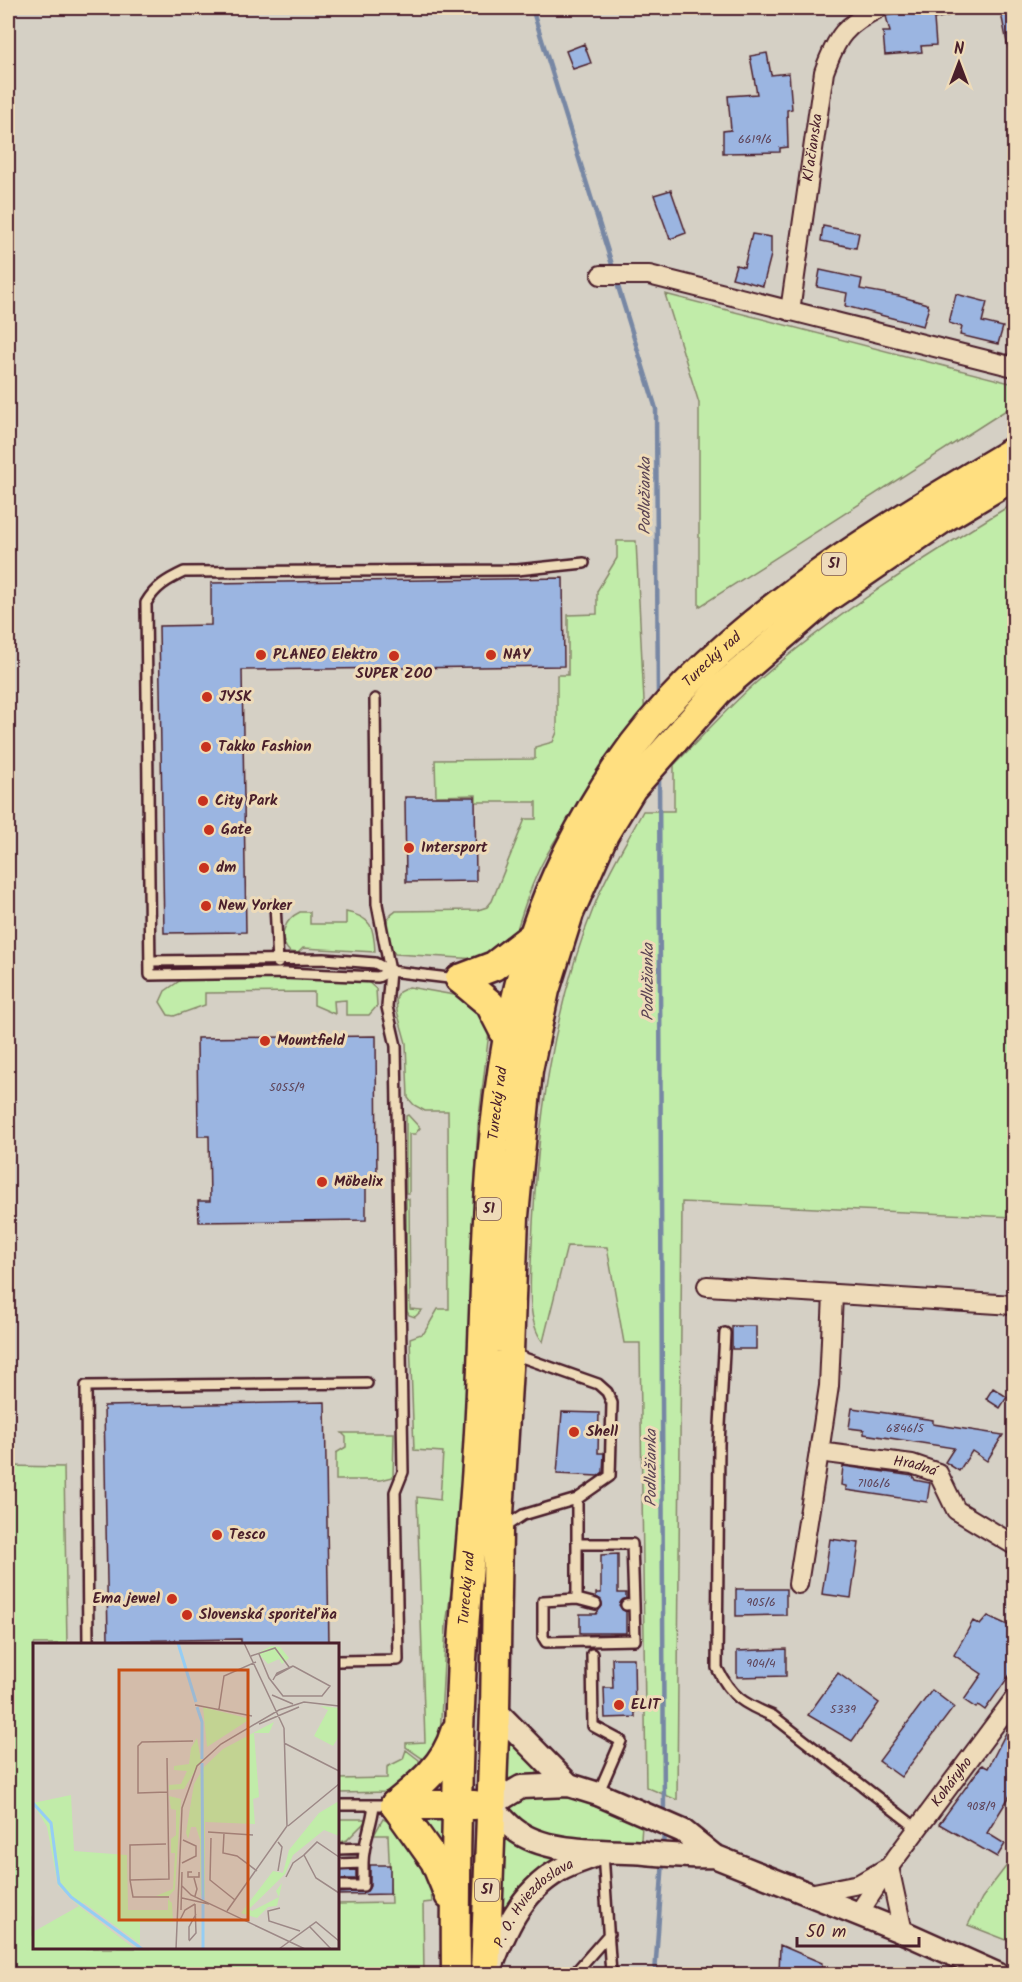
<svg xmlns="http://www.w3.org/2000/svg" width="1022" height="1982" font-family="Kalam,sans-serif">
<rect width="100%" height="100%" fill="#d5d0c5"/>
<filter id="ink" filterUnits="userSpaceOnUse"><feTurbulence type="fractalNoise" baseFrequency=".0167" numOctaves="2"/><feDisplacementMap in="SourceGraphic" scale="12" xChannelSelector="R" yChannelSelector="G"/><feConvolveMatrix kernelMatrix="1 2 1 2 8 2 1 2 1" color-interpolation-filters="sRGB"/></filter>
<g filter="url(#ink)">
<path fill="#c1eca9" stroke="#86866a" stroke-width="1.5" d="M665 294 1014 384V405L699 607V403Z
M1014 503V1217L682 1202 677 1800 646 1787 640 1343H624L607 1247 567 1246 543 1342C525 1321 531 1271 532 1244 537 1129 551 1012 595 904 607 872 627 842 643 811H674V765C702 737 728 707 758 681 837 612 926 557 1014 503Z
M617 541H636L645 721C611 764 573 807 546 856 531 883 522 913 513 942L478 959 395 954C384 940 380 921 396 911L478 910 487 907 492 901 525 819H536V802H476V795L436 796 435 760 535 759V747L553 742 557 732V675H568V615L597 614V591L617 558Z
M300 912H310V924H346V912C372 917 374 928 375 952L303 948 298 953 290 952C276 938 285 919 300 912Z
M329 978 367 981 376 989 377 1006 369 1015H346V1000L334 1001 335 1014 314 1005V992L205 993V1005L174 1016 168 1015 160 1002 165 991 181 980Z
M409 987 471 998 489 1032 478 1126 474 1195 473 1378 461 1524 446 1625 440 1737 429 1763 406 1747V1743L425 1742 417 1497 440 1500 443 1452 414 1450 410 1338 424 1333 438 1309H449L448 1111H425L414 1105 408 1098 406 1043 397 1011 396 999 399 992Z
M408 1115 420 1128 415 1134H409V1193H406V1116Z
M406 1198 409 1199 410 1309 422 1310 415 1317 409 1315 407 1311Z
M342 1433H394L393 1477 381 1480H336V1453L346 1447V1437Z
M8 1466 64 1467 67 1644H34V1948H338V1904L391 1903 388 1835H374L383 1819 401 1827 430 1882 432 1902 423 1903 424 1974H8Z
M482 1647 480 1784H477Z
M509 1738 537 1771V1775L504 1779 505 1739Z
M406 1750 419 1760V1766L389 1792 338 1793V1779L387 1778V1767L403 1759Z
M536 1795 575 1799 642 1824 641 1840C596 1842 553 1841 512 1818L506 1805Z
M447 1818V1857L417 1819Z
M338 1819H368L347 1840 338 1843Z
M504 1837 520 1846 553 1857 554 1861 533 1876 500 1913Z
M1014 1856V1943L968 1925 982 1898Z"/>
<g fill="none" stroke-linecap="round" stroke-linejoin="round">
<path stroke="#7787a4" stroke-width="4.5" d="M532 8 614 271
M616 280 656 409 658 700
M659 774 664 1816
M663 1849 664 1830
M655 1974 663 1860"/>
</g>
<path fill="#9bb5e1" stroke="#4a1f2b" stroke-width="1.5" d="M923 8H959V13L934 19 936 45 921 46 922 52 885 55 883 32H890L886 16Z
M1000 8H1014V47L1008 48Z
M584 44 591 63 573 69 566 51Z
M767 53 771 75 789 73 792 109 787 110 788 147 780 148V152L723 153V131L731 130 728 96 757 94 750 56Z
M671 190 686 233 670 239 654 195Z
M823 226 859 233 856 248 821 241Z
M752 234 771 237V255L763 286 732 278 736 265 744 267Z
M820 270 862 279 860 289 899 296 927 304 929 307 923 326 845 306 847 293 817 287Z
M956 294 987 302 982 322 1003 327 998 344 960 335 962 327 949 323Z
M563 578 564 666 242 670 246 932 164 933 159 626 211 625V583Z
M405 797H475L476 881 406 882Z
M376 1036 377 1184H366V1220L199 1222 198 1201H210L209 1136H198L197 1038Z
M732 1326H756V1349H732Z
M993 1388 1007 1397 1000 1408 986 1399Z
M325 1402 329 1644H241V1639L108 1641 104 1406Z
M852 1408 933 1420V1424L1003 1435 987 1461 972 1451 959 1471 945 1462 954 1448 864 1434V1430L849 1428Z
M562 1412 599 1413 598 1453H604L603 1472 598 1476 557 1474Z
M843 1466 913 1476 915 1480 930 1483 927 1502 846 1490V1486L841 1485Z
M830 1539 859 1543 851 1598 822 1594Z
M618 1554V1593H626V1598L619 1605 626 1612V1633H580V1614H596L602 1606 601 1600 596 1597V1593H601V1555Z
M736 1589H786V1615L736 1616Z
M988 1616 1014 1628V1669L985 1710 978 1705 976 1708 964 1700 982 1674 954 1655 973 1621 980 1625Z
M786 1649V1676L737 1677V1651Z
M612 1658H634L635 1717 605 1718 604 1688H613Z
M838 1673 879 1703 852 1741 808 1715Z
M932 1690 954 1707 901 1777 879 1761Z
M1014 1717V1789L987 1833 1005 1844 997 1857 939 1824 982 1765 988 1768Z
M370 1865H390V1894L338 1895V1893L367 1891 370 1886Z
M356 1870V1879H338V1871Z
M780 1945 822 1963 821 1974H779Z"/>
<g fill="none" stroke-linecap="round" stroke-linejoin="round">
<defs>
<path id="service" d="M275 904 278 963
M150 961 324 959 375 963 390 971 457 979
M390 971 378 977 283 973 150 975 146 603C155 587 167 580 184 572L517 570 584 563
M725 1333 719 1444 717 1668C731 1697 744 1704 773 1716L918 1829
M577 1499V1599L596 1604
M503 1528 523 1515 577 1499 610 1476 612 1403 607 1392 598 1384 513 1354
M577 1544H632L634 1604 626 1605
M577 1599 543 1601V1637L546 1642 635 1640 634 1604
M88 1644 86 1386 367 1383
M592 1654 593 1726 621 1741 598 1794
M338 1661 398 1660 395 1492 403 1472 396 1046 387 1007 390 971 377 904 375 699
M338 1805H380
M338 1849 363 1848
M603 1853 611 1974
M338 1864 363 1863C363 1843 372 1825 374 1805
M338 1886H363V1863
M574 1974 609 1934"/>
<g id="minor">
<path d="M601 275H649L1014 367"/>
<path id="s1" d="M790 311 824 72C837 36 845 25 879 8"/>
<path d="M707 1286 1014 1305"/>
<path id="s2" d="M833 1294 829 1386 819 1452 912 1464 938 1473 956 1510 1014 1545"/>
<path d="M798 1584 819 1452"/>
<path d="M889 1867 903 1932"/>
<path d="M809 1894 859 1884 885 1869"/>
<path id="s3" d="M858 1914 889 1867 1014 1699"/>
</g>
<g id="tertiary">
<path d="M495 1710 569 1785"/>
<path d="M714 1856C690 1857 669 1855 645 1853 606 1850 546 1855 514 1829 505 1822 498 1813 491 1805L521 1787 569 1785 598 1794 683 1831 714 1856 903 1932 997 1974"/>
<path id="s4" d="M490 1970C504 1932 520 1893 558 1871 571 1863 587 1859 602 1853"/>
</g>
<g id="primary">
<path d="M460 979 494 966 534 935"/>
<path d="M460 979 490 1004 508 1039"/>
<path d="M395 1805 435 1861 449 1895"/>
<path d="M395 1805C421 1784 446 1764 455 1732"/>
<path d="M395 1805H474"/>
<path id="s5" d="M456 1974C455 1869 457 1764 462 1659 466 1589 474 1519 478 1449 489 1279 480 1101 533 937 553 876 584 817 619 765 711 630 877 533 1014 451"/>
<path d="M485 1974 495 1710 498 1530 509 1352 514 1216 528 1070 545 990 569 913 604 834 632 788 718 691 825 599 945 517 1014 476"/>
</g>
</defs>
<use href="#service" stroke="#4a1f2b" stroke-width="14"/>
<use href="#minor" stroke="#4a1f2b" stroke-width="22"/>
<use href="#tertiary" stroke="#4a1f2b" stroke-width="27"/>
<use href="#primary" stroke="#4a1f2b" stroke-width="33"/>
<use href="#service" stroke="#eedbb9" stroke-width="9"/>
<use href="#minor" stroke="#eedbb9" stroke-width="18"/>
<use href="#tertiary" stroke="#eedbb9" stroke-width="22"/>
<use href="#primary" stroke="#ffdf80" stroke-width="28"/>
</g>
</g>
<g fill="#c8321e" stroke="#eedbb9" stroke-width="2">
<circle cx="261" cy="655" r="6"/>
<circle cx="491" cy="655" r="6"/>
<circle cx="394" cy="656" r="6"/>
<circle cx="207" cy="697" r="6"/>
<circle cx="206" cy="747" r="6"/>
<circle cx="203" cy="801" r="6"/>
<circle cx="209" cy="830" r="6"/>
<circle cx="409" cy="848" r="6"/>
<circle cx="204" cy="868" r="6"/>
<circle cx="206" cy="906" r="6"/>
<circle cx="265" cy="1041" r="6"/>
<circle cx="322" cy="1182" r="6"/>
<circle cx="574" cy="1432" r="6"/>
<circle cx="217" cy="1535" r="6"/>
<circle cx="172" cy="1599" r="6"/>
<circle cx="187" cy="1615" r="6"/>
<circle cx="619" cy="1705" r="6"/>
</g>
<g text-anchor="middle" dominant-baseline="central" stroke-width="6" stroke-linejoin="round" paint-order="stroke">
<g font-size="12" fill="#5e4458">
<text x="755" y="139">6619/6</text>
<text x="287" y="1087">5055/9</text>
<text x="905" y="1428">6846/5</text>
<text x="874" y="1483">7106/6</text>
<text x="761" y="1602">905/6</text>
<text x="761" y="1663">904/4</text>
<text x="843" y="1709">5339</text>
<text x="981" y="1806">908/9</text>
</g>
<g fill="#eedbb9" stroke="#7b5756" stroke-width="1.5">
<rect x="822" y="553" width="24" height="22" rx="4.5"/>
<rect x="477" y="1198" width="24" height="22" rx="4.5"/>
<rect x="475" y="1879" width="24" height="22" rx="4.5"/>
</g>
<g font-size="14" font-weight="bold" fill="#4a1f2b">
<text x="834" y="564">51</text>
<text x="489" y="1209">51</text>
<text x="487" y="1890">51</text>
</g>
<g font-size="15" fill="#4a1f2b" stroke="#eedbb9">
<text stroke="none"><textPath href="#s1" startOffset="165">Kľačianska</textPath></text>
<text stroke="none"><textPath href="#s5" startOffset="1376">Turecký rad</textPath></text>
<text stroke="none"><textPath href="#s5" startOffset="872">Turecký rad</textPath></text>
<text stroke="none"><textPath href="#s2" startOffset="256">Hradná</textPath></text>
<text stroke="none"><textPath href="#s5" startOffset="386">Turecký rad</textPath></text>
<text stroke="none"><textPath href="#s3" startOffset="162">Koháryho</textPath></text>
<text stroke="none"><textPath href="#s4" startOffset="82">P. O. Hviezdoslava</textPath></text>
</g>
<g font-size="15" font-weight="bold" fill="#4a1f2b" stroke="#eedbb9" text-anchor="start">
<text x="273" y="655">PLANEO Elektro</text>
<text x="503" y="655">NAY</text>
<text x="394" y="674" text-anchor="middle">SUPER ZOO</text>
<text x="219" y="697">JYSK</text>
<text x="218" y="747">Takko Fashion</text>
<text x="215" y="801">City Park</text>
<text x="221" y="830">Gate</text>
<text x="421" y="848">Intersport</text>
<text x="216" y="868">dm</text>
<text x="218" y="906">New Yorker</text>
<text x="277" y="1041">Mountfield</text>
<text x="334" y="1182">Möbelix</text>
<text x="586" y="1432">Shell</text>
<text x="229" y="1535">Tesco</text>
<text x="160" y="1599" text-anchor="end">Ema jewel</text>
<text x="199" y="1615">Slovenská sporiteľňa</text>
<text x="631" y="1705">ELIT</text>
</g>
<g font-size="16" font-style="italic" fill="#594253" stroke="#eedbb9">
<text transform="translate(645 496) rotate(-90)">Podlužianka</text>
<text transform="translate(648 982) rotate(-90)">Podlužianka</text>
<text transform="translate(651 1468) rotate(-90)">Podlužianka</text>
</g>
</g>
<g transform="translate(33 1643)">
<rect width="306" height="306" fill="#d5d0c5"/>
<path d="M238 3 247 4 256 15 249 21 246 16 235 21 225 10ZM287 63 306 65V93L300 103 281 93 295 67ZM170 64 217 76 174 104ZM241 79 236 90H221L226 154 220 156 222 181 172 179V254L168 252 167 197 163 184H158L155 196 153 190 161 141 171 124 190 106ZM164 95 168 118 151 146 136 147V142L148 141 154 128 141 127V123L156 121 158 105ZM38 152 41 208 94 212 95 267H135V256L139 260 140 279H107V301L51 260 46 263 102 306H0V289L46 263 25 242 14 184 0 160ZM136 153 148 156 142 246 136 253H123L140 246 142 210H138V196L143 192V167L138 166ZM306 158V193L291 187 260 212 252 231 216 266 219 268 246 254 243 248 249 240 244 263 235 264 224 275 208 270 240 228 250 230 256 207 286 170Z" fill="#c1eca9"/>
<path fill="none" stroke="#95cdf4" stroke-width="3" d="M145 0 163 59M164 64 169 79V116M169 120 170 257M0 160 18 180 26 240 38 254 109 306M170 261V306"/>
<path fill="none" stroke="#9d8987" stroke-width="1.5" d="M211 0 251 85M226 11 236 35 250 53H289L297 43 260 23M218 13 242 5 256 24M240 37 244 30 260 23 242 33M239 52 260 61M162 62 219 73M186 66 191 33 223 19M226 81 266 64M251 100 306 128M134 115 136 236 97 237 100 254H136M135 149 105 150V103L109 99 160 98M255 183 306 141M175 189 220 192M191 190 190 210 204 213 224 228M178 195 177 237 202 257M306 214 284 199 271 212 283 235 306 250M149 220 163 213V203L150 197M245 228 249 204 245 199M159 229H155V234H166V229M253 234 260 220 271 212M161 235 164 246 162 253M97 237V202L133 201M149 243 158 252 272 306M149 255 176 261M247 265 235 268 236 278 267 288M148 267 149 229M194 268 254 183 251 85M147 277 152 267 162 261M276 283 298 306M156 297V284L163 271M156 298 163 290 162 261M143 306 149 165 164 123 188 101 246 67 271 59 306 63M246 306 283 279 306 298"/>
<path fill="#c84d12" fill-opacity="0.15" stroke="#c84d12" stroke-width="3" d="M86 27H215V277H86Z"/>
<rect width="306" height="306" fill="none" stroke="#4a1f2b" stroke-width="3"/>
</g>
<rect width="1022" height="1982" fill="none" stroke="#eedbb9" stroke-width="30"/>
<rect x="15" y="15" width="992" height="1952" fill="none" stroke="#4a1f2b" stroke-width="2" filter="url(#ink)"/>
<g transform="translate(959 63)" stroke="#eedbb9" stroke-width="4.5" paint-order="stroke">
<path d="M0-4.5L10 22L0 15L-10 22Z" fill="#4a1f2b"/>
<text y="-9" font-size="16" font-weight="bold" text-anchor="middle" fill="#4a1f2b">N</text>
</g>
<path d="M797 1937v9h122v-9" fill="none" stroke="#4a1f2b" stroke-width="3"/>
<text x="806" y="1937" font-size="18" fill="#4a1f2b" stroke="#eedbb9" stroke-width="4.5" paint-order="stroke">50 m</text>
</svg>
